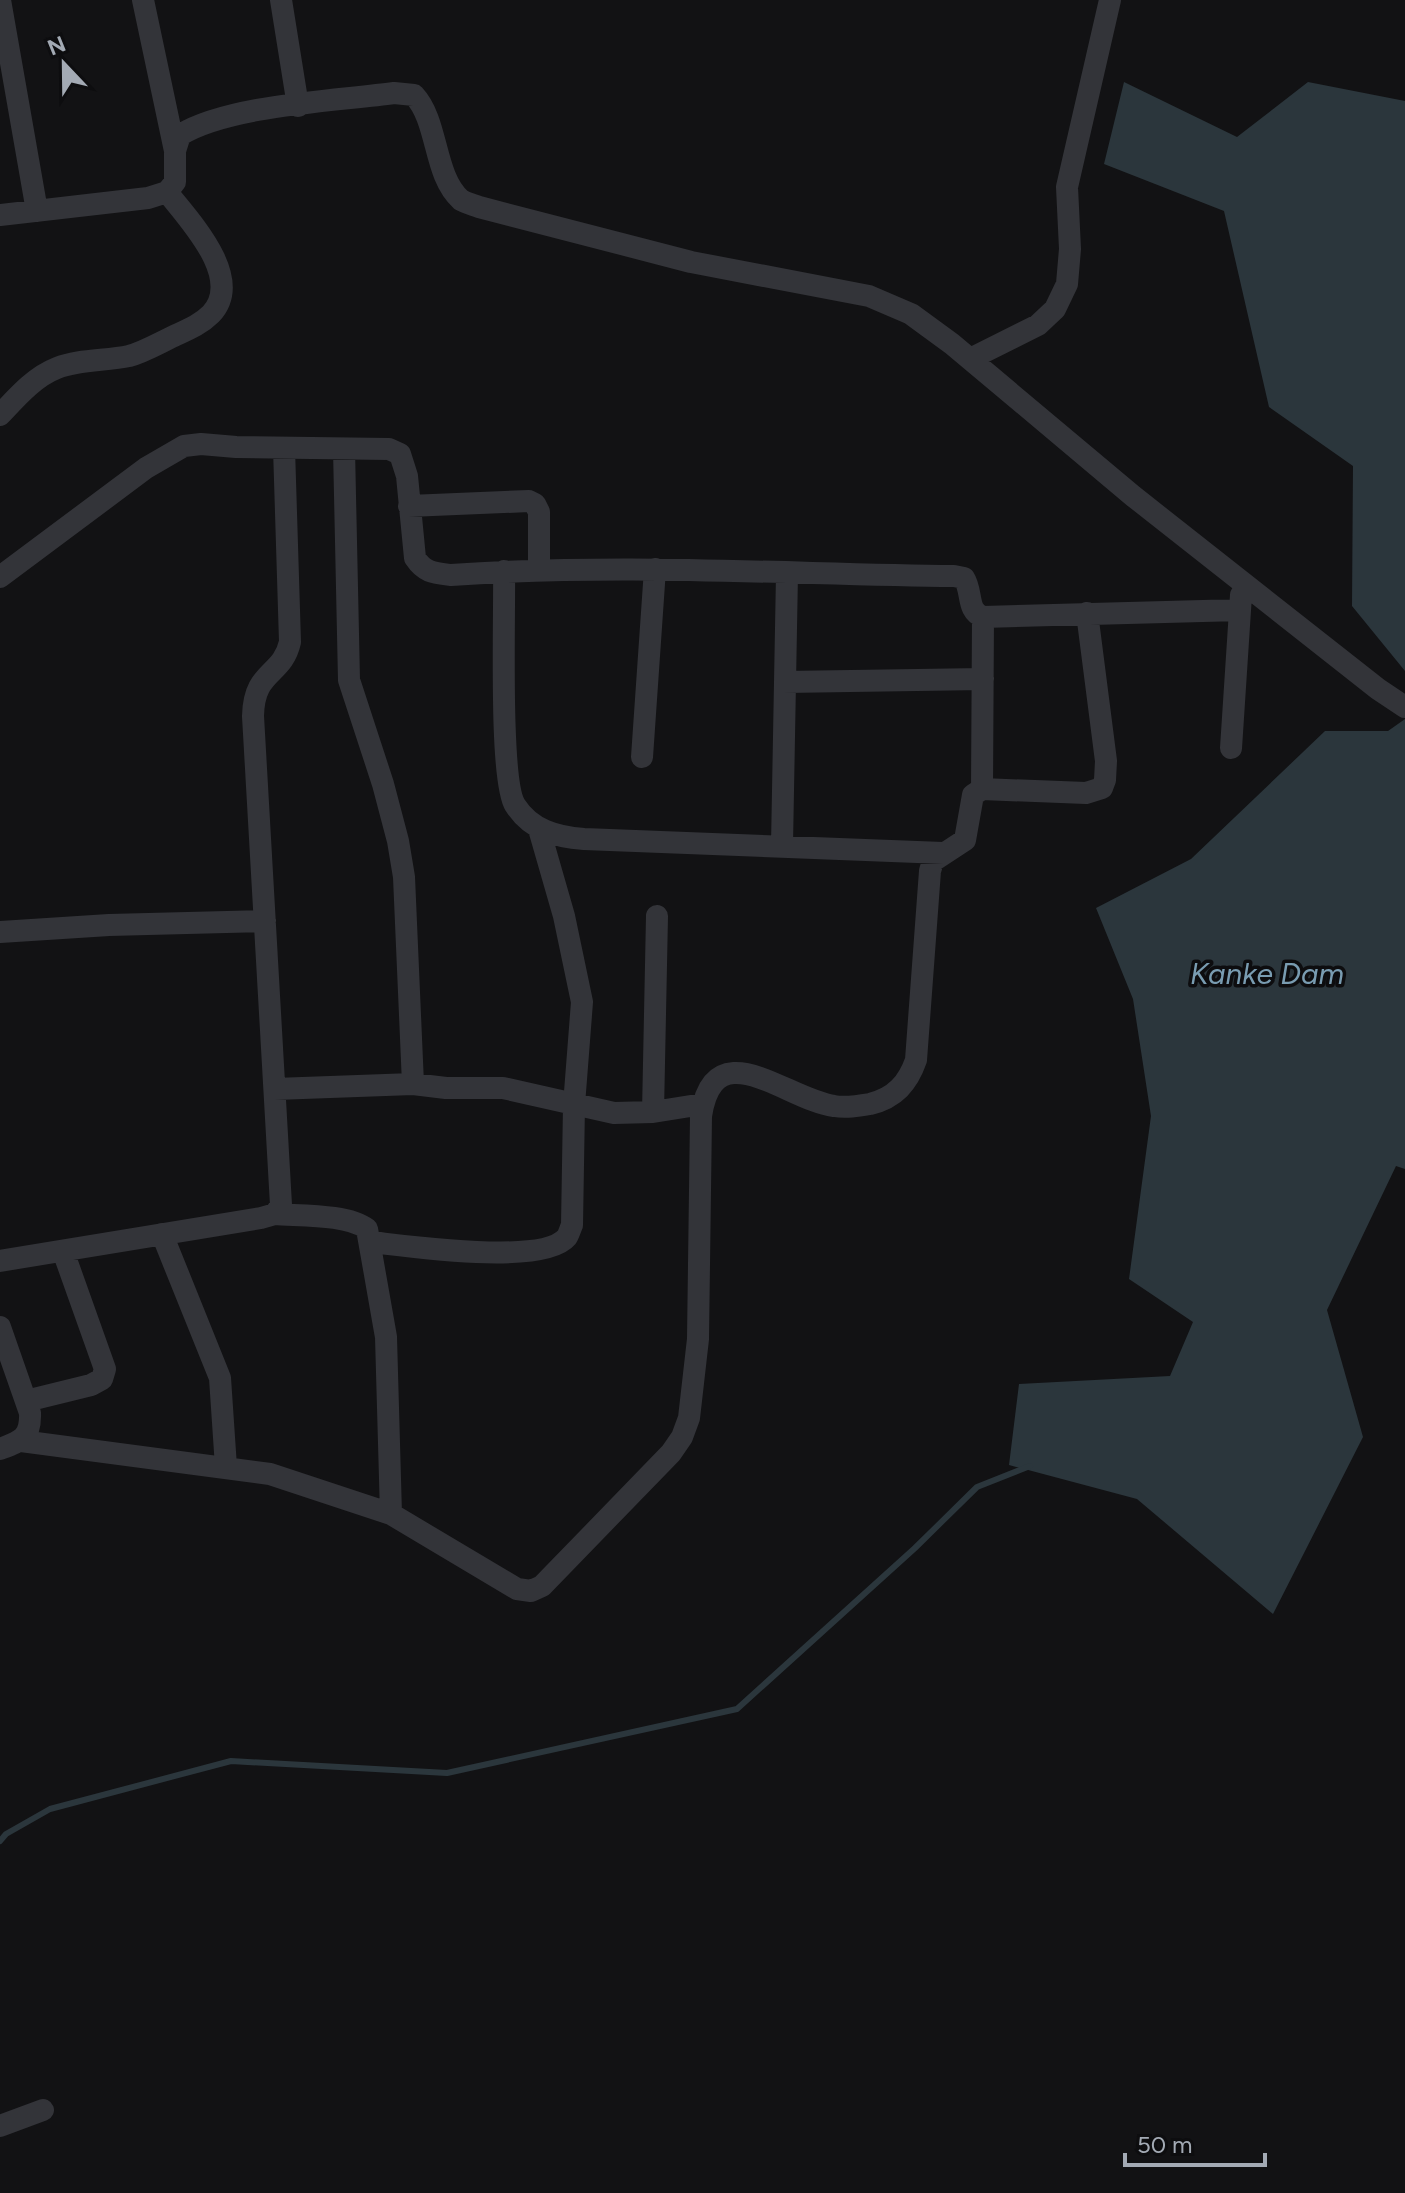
<svg xmlns="http://www.w3.org/2000/svg" width="1405" height="2193" font-family="Figtree,sans-serif">
<rect width="100%" height="100%" fill="#121214"/>
<path fill="#2b363c" d="M1124 82 1237 137 1308 82 1405 101V671L1352 606 1353 466 1269 407 1224 211 1104 164Z
M1405 719V1169L1396 1166 1327 1310 1363 1437 1273 1614 1137 1499 1009 1465 1019 1384 1170 1376 1193 1322 1129 1279 1151 1116 1133 999 1096 908 1191 859 1325 731H1388Z"/>
<g fill="none" stroke-linecap="round" stroke-linejoin="round">
<path stroke="#2b363c" stroke-width="6" d="M0 1841 6 1834 50 1809 231 1761 447 1773 737 1709 915 1548 977 1487 1030 1466"/>
<path stroke="#333439" stroke-width="22" d="M0 0 37 211
M143 0 175 151
M281 0 298 106
M0 215 148 198 167 192 175 182V151L180 135C229 105 335 101 394 93L414 95C439 122 433 175 461 200 466 203 474 205 479 207L691 262 869 296 911 314 952 344 1133 496 1378 689 1405 707
M970 359 1038 325 1055 309 1067 284 1070 249 1067 187 1110 0
M0 415C17 397 34 377 57 368 79 359 106 361 129 356 144 352 159 343 174 336 187 330 200 325 211 314 245 278 189 220 167 192
M344 449 349 680 383 784 398 841 404 877 413 1084
M409 506 529 501 535 504 539 512V570
M504 571C505 612 499 779 515 805 531 830 556 837 584 839L943 853
M0 577 146 468 184 446 201 444 236 447 389 449 400 454 407 476 415 558C425 573 434 573 451 575 619 563 786 574 954 576L964 578C973 592 966 611 983 617L1240 610
M785 682 983 679
M1231 748 1241 595
M642 757 655 569
M982 789 983 617
M782 845 787 574
M0 932 109 925 265 921
M275 1089 413 1084 446 1088H503L614 1113 653 1112 703 1104
M653 1112 657 916
M275 1214C300 1216 348 1214 367 1229L386 1337 391 1514
M162 1234 220 1378 226 1467
M371 1242C407 1246 543 1266 567 1237 568 1236 571 1227 572 1225L574 1105 582 1002 564 916 539 829
M0 1261 261 1218 275 1214 281 1205 253 716C254 669 282 677 290 642L284 448
M0 1327 30 1413C31 1438 21 1441 0 1449
M26 1401 91 1385 102 1379 105 1369 63 1251
M21 1441 270 1474 391 1514 517 1589 531 1591 542 1586 671 1453 682 1437 689 1418 698 1339 701 1116C714 1029 787 1100 834 1106 846 1108 858 1106 870 1104 895 1098 908 1083 916 1060L930 871 933 861 965 840 973 795 982 789 1086 793 1102 788 1105 780 1106 761 1087 613
M0 2126 43 2110"/>
</g>
<g text-anchor="middle" dominant-baseline="central" stroke-width="7" stroke-linejoin="round" paint-order="stroke">
<g font-size="30" font-style="italic" fill="#799cb1" stroke="#0d0d0f">
<text x="1267" y="973">Kanke Dam</text>
</g>
</g>
<g transform="translate(64 64) rotate(338)" stroke="#0d0d0f" stroke-width="6" paint-order="stroke">
<path d="M0-6L14 30L0 20L-14 30Z" fill="#a3aab4"/>
<text y="-12" font-size="22" font-weight="bold" text-anchor="middle" fill="#a3aab4">N</text>
</g>
<path d="M1125 2153v12h140v-12" fill="none" stroke="#a3aab4" stroke-width="4"/>
<text x="1137" y="2153" font-size="24" fill="#a3aab4" stroke="#0d0d0f" stroke-width="6" paint-order="stroke">50 m</text>
</svg>
